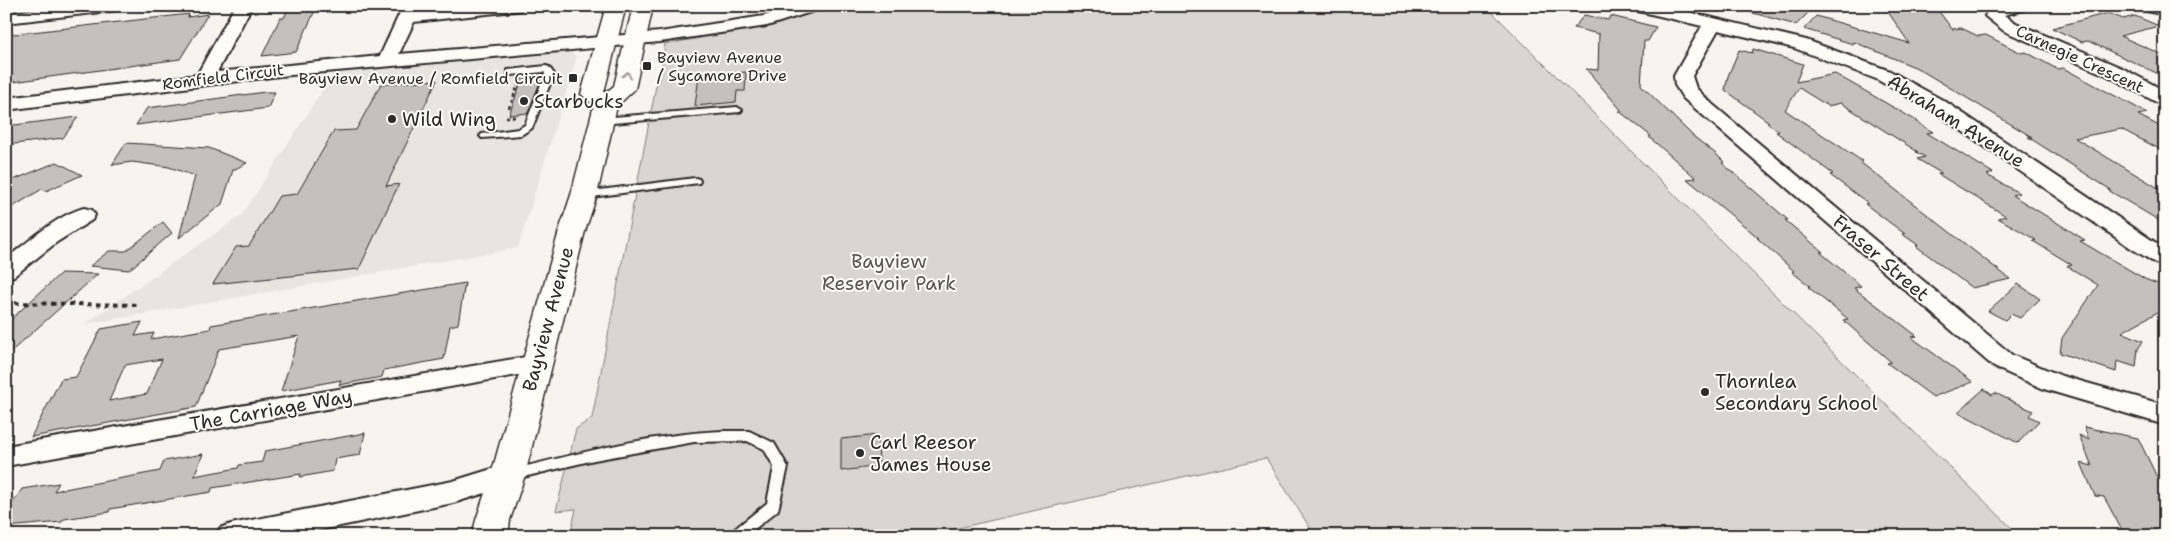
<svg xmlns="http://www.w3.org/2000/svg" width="2171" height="542" font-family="'Shantell Sans',sans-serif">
<rect width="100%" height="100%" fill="#f5f4ef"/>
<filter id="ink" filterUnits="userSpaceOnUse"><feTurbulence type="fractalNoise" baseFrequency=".02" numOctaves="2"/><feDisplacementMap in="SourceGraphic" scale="10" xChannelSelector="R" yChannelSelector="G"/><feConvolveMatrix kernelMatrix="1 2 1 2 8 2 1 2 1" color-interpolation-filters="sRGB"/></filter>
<g filter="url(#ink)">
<path fill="#e6e5e0" d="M561 50 577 56 518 248 85 324 242 215 335 71Z"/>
<path fill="#d7d6d2" stroke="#81807e" d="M826 6H1498L1491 11 1807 327 2020 536H1315L1266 458 923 536H570L576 509 556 511 576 429 592 418 656 86C663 73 662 59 665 44L772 26Z"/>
<path fill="#c2c1be" stroke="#2b2b2b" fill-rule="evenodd" d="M293 6H317L296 52 262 56 280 18H284L287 11 292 10Z
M1747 6H1789L1809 12 1796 25 1746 11Z
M1884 6H1935L1952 29 1961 28 1978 36 1986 35 2021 53 2026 52 2057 69 2063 68 2147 113 2138 115 2165 129V152L2121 129 2075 138 2165 192V224L2108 190H2111L2028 137H2032L1917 68 1854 42 1853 44 1804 29 1816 16 1909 43Z
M2108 13 2123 19 2135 16 2159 26 2120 36 2165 56V77L2088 41 2082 42 2052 28Z
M189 14 188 17 208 14 180 59 6 83V35Z
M1584 15 1608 20 1611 16 1656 27 1648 41H1644L1641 85 1693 136 1716 154 1724 162 1722 163 1788 220H1785L1823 252H1820L1861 286 1854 288 1917 336 1911 337 1973 382 1933 397 1887 363 1891 362 1843 320 1848 319 1808 287 1810 286 1792 272 1794 271 1757 238H1759L1687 179 1696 178 1649 137 1651 136 1619 111H1622L1586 69 1598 70 1599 34 1574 28Z
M1753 49 1803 64 1796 82 1835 74 1872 95 1917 121H1915L1933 132 1927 133 1993 173 1987 175 2019 193 2012 195 2085 240 2080 241 2145 279 2165 287V308L2122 332 2143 341 2138 349 2136 367 2117 361 2116 372 2060 353 2062 338 2098 285 2067 266 2072 265 2033 241 2036 240 1998 218 2006 216 1938 174 1941 173 1917 159 1925 157 1916 152H1918L1841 103 1828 106 1799 88 1785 110 1862 161 1860 162 2010 279 1972 288 1916 246 1918 245 1902 234H1905L1865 204 1868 203 1830 175 1833 174 1776 132 1779 131 1767 123 1769 122 1725 90 1728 76 1739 50 1752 53Z
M746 72 745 91H737L736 102 695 106 699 76Z
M542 78 528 113 509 115 522 79Z
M437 80 386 186 399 184 359 269 213 284 236 247 249 246 279 196 297 194 334 131 356 130 381 84Z
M265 92H275L268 108 136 125 147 108Z
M78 117 63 138 6 145V126Z
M126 143 209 148 247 163 233 170 222 204 179 238 195 176 169 167 132 162 112 165Z
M57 162 82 175 46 191 42 189 6 211V183Z
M163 222 172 233 129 270 90 266 109 251H126Z
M61 273 98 274 6 356V324Z
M465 283 458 324 450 326 444 359 384 370 382 377 339 385 341 380 281 391 299 336 219 349 196 407 31 437 61 379 76 377 101 329 142 322 135 336 154 333 151 339 210 329 211 325ZM162 359 147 394 109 401 125 365Z
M2018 284 2040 299 2020 318 2011 314 2005 320 1988 311Z
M1984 389 1992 395 1995 393 2033 411 2029 416 2039 421 2018 443 1958 412Z
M2084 427 2138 438 2157 477 2162 478 2165 484V536H2125L2104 497 2095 496 2081 463 2092 466 2079 435 2089 440Z
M365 433 360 455 335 459 333 471 300 477 301 474 212 488 211 492 110 509 109 512 64 519 62 522 6 527V513L22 489 59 483 54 491 160 471 164 461 203 454 194 476 238 468 239 465 262 462 265 451Z
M878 435 879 466 841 471V439Z"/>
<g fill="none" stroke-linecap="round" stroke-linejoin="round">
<defs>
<path id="lane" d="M546 66 549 67 554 74 532 128 521 135 482 138 480 136 482 134 518 129 525 125 545 74 544 72 511 75 508 74V70Z
M737 107 742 110 740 112 601 124 596 121 601 118Z
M695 178 699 179 700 181 699 183 584 198 579 195 584 192Z
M722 431H749L774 443 788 467 778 510 746 536H729L731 532 767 503 774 467 764 449 747 441 694 442 594 460 511 480 506 479 504 475 506 471 511 470C580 453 651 434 722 431Z"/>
<path id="street" d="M64 6H119L117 10 111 11 6 23V13Z
M235 6H252L217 72 380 56 403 6H420L418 11 462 6H522L520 10 514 11 414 22 399 54 660 32 764 16 793 6H819L817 10 767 26 660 42 280 76 6 110V98L197 75Z
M1632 6H1663L1806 40 1890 71 1946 102 2165 249V266L2157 264 2131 248 1932 110 1876 79 1794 48 1718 30 1692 76 1696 88 1712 104 2012 355 2062 376 2165 405V425L2044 389 1994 367 1683 98 1675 85 1674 76 1702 26 1634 10Z
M1997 6H2025L2023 10 2004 15 2016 23 2122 68 2165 91V105L2158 103 2108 76 2004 31 1985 16 1989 8Z
M2140 6H2165V15L2142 10Z
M84 208 92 210 95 215 92 220 57 242 14 276 6 278V259C28 242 57 215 84 208Z
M537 355 546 358 550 364 546 370 6 466V446Z
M508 464 518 467 522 475 518 483 453 503 291 536H216L220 528 231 524 453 481Z"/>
<path id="secondary" d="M606 6H626L604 92 605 93 614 86 633 6H653L635 89 617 106 597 195 585 231 525 475 510 520 508 536H472L476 520 491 475 559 231 571 195 594 105 581 94Z"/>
</defs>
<use href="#lane" stroke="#2b2b2b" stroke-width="4"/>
<use href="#street" stroke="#2b2b2b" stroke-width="4"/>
<use href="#secondary" stroke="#2b2b2b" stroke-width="3"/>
<path stroke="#2b2b2b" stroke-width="2.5" stroke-dasharray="3 3" stroke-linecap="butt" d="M509 108 519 83
M506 117H515"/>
<path stroke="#2b2b2b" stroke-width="4" stroke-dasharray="4.5 4.5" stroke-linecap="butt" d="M6 303 141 305"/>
<use href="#lane" fill="#fdfcf7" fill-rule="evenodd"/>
<use href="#street" fill="#fdfcf7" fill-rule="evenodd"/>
<use href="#secondary" fill="#fdfcf7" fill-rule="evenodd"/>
</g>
<defs><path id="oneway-chevron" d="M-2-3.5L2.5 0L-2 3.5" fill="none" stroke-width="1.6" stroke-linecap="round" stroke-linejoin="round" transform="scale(1.25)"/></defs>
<use stroke="#9e9e9b" href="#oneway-chevron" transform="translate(627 75) rotate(-77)"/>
</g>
<g fill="#2b2b2b" stroke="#fdfcf7" stroke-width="2">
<rect x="642" y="61" width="10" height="10" rx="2.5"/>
<rect x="568" y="73" width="10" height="10" rx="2.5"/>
<circle cx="524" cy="101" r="5"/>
<circle cx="392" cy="119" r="5"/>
<circle cx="1705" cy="392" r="5"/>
<circle cx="860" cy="453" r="5"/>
</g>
<g text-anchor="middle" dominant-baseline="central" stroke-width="4" stroke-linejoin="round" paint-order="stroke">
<g font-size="16" fill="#2b2b2b" stroke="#fdfcf7" text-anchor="start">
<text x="657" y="57">Bayview Avenue<tspan x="657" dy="18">/ Sycamore Drive</tspan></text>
<text x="563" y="78" text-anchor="end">Bayview Avenue / Romfield Circuit</text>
</g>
<g font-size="16" fill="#2b2b2b" stroke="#fdfcf7">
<text transform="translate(2080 59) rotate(25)">Carnegie Crescent</text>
<text transform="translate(223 77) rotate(-7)">Romfield Circuit</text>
</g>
<g font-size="19" fill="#2b2b2b" stroke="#fdfcf7" text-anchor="start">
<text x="534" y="101">Starbucks</text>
<text x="402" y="119">Wild Wing</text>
<text x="1715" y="381">Thornlea<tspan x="1715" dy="22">Secondary School</tspan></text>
<text x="870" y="442">Carl Reesor<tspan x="870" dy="22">James House</tspan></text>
</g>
<g font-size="19" fill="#2b2b2b" stroke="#fdfcf7">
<text transform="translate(1956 121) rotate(32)">Abraham Avenue</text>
<text transform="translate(1881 258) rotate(41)">Fraser Street</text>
<text transform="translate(548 319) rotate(-75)">Bayview Avenue</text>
<text transform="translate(271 410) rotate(-10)">The Carriage Way</text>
</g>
<g font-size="19" fill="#565655" stroke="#fdfcf7">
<text x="889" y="261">Bayview<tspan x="889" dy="22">Reservoir Park</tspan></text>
</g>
</g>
<rect width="2171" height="542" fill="none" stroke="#fdfcf7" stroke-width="25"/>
<rect x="12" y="12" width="2146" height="517" fill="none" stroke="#2b2b2b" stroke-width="2" filter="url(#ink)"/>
</svg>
